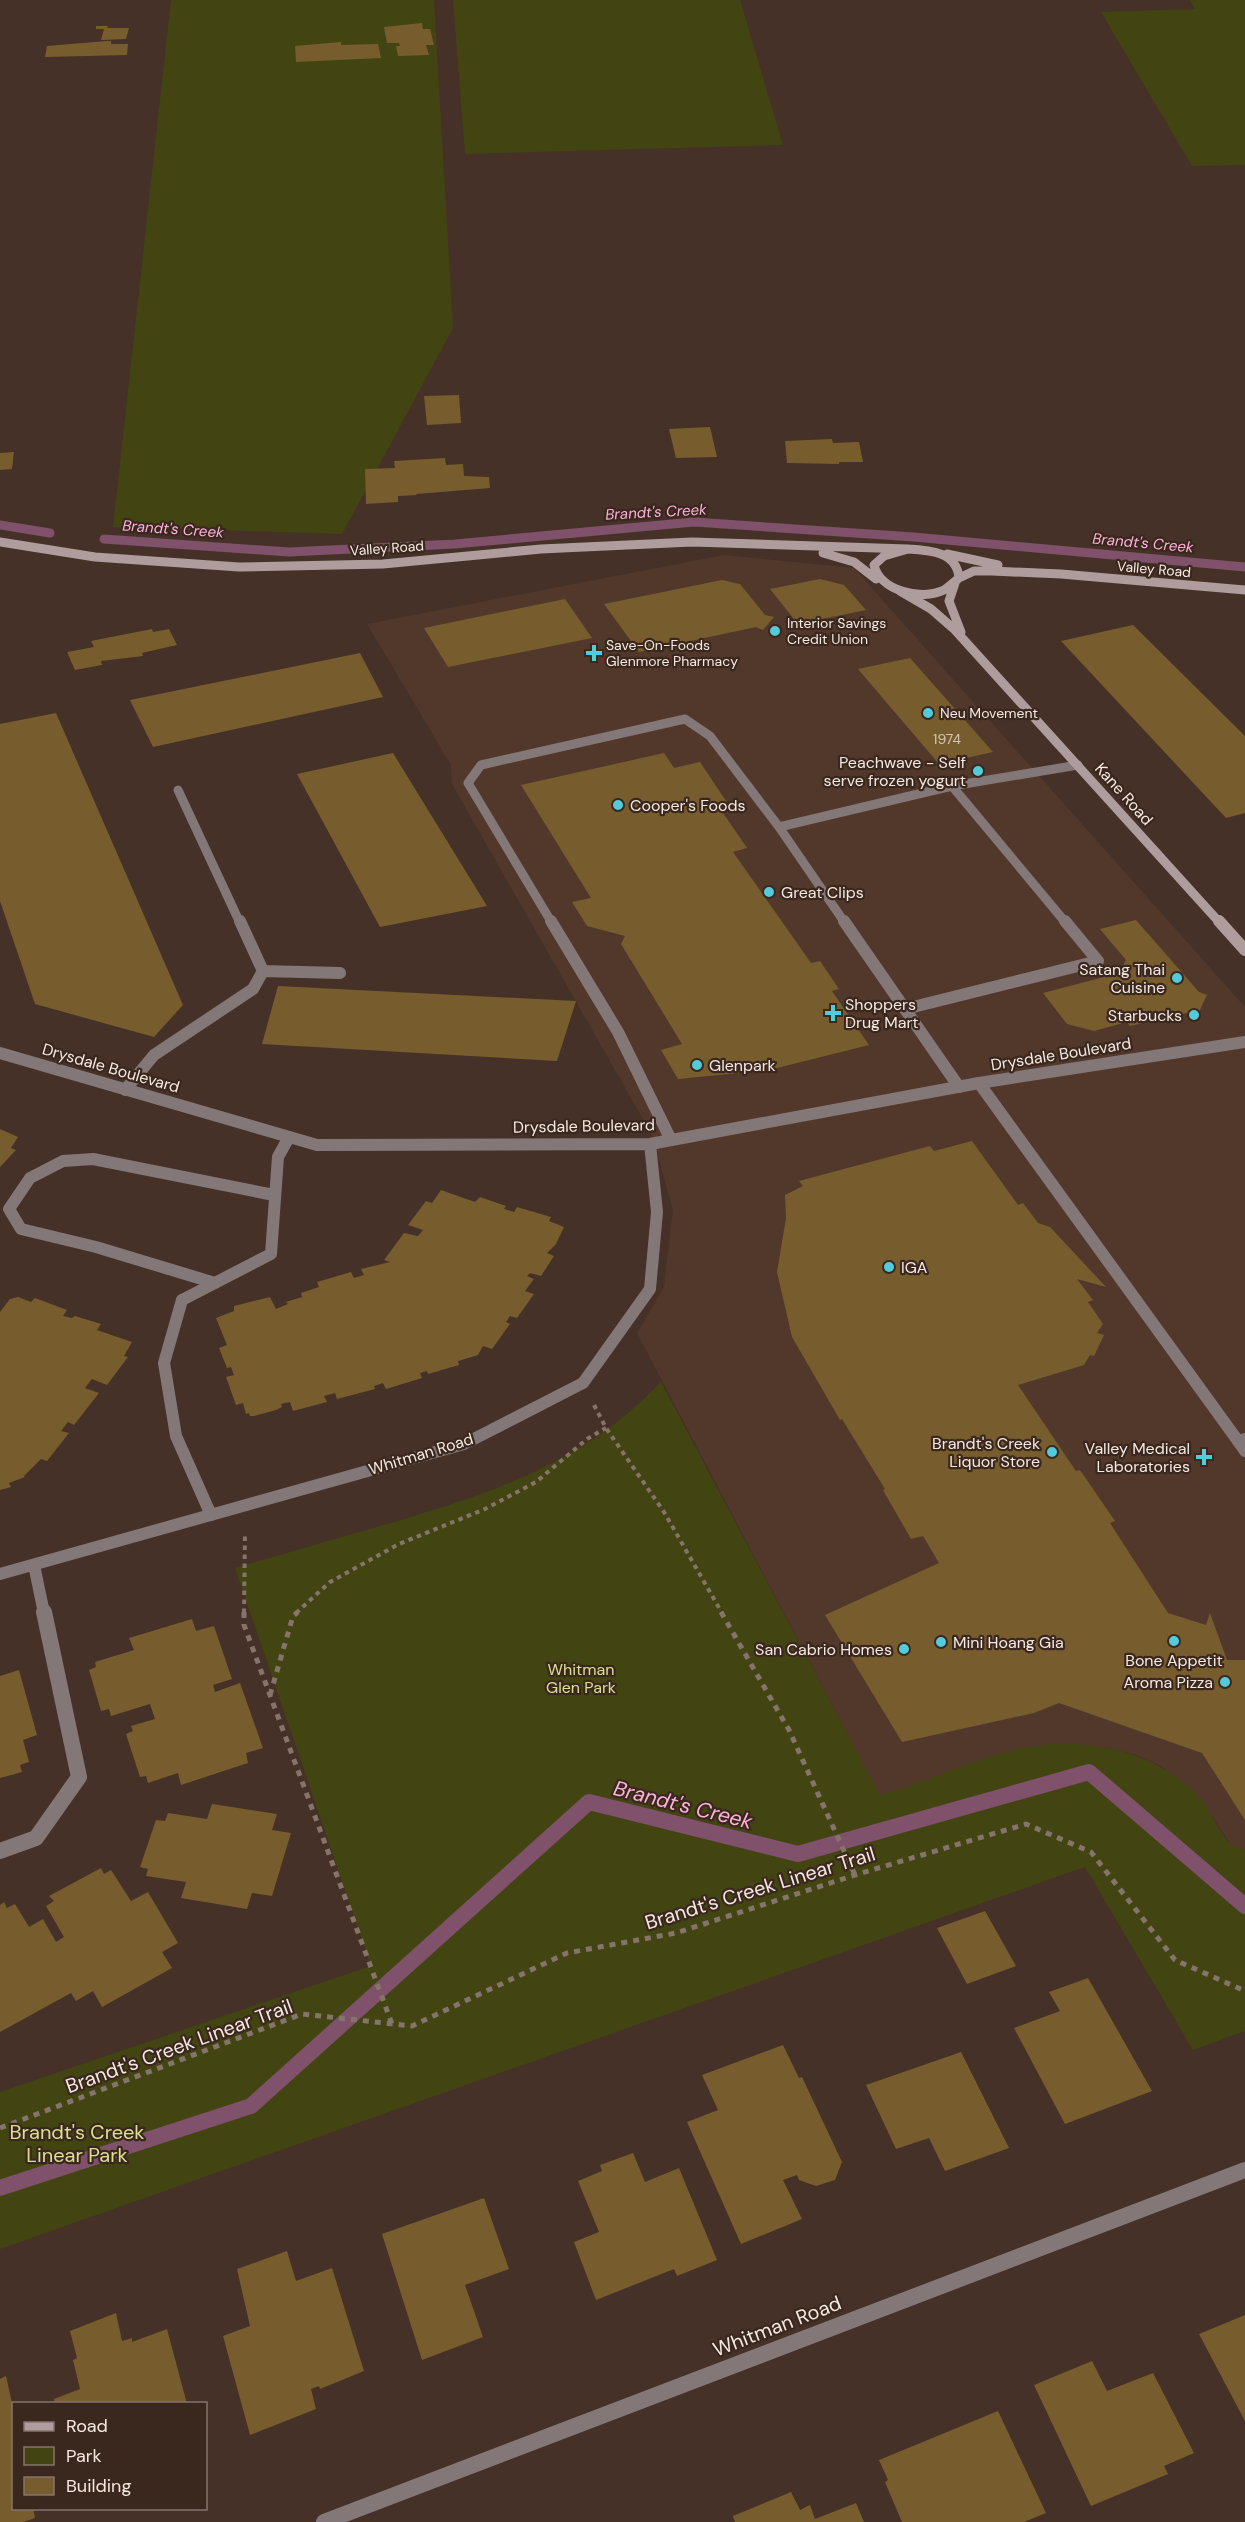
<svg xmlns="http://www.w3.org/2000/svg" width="1245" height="2522" font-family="'DM Sans',sans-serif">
<rect width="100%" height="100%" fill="#453127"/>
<path fill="#52382b" d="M724 555 854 568 1245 1007V1850L1231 1845 1201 1799 1161 1766 1136 1755 1109 1748 1018 1749 880 1796 637 1333 664 1287 673 1210 652 1135 452 784 451 765 367 624Z"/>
<path fill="#424512" d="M171 0H434L453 328 342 534 113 527Z
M453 0H740L783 145 465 154Z
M1190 0H1245V165L1192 166 1101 12 1195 9Z
M661 1382 880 1795C926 1782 971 1760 1018 1749 1070 1737 1131 1745 1175 1776 1184 1782 1194 1791 1202 1800 1211 1811 1221 1837 1232 1845 1236 1847 1241 1848 1245 1850V2031L1193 2050 1085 1867 0 2249V2092L371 1966 235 1568C284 1554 334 1539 384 1525 455 1504 524 1483 587 1443 615 1426 638 1405 661 1382Z"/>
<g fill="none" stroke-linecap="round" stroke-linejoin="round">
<path stroke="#80516b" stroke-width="9" d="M0 525 50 533
M104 539 289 552 455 544 694 522 914 537 1245 567"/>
<path stroke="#80516b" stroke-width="16" d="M0 2188 251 2106 589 1802 798 1854 1089 1772 1245 1906"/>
</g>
<path fill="#775d2e" d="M422 23 423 29H430L434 45H426L429 55 398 56 396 46H400L399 43H387L384 27Z
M96 26H108L107 28H129L126 39 101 40 104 29H96Z
M107 41H111V44H128L127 55 45 57 47 46Z
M341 42V45L378 44 381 58 296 62 295 46Z
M459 395 461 423 427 425 424 396Z
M710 427 717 457 676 458 669 429Z
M832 439 833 443 859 442 863 462H839V464L787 463 785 441Z
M14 452 12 469 0 470V453Z
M445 458 446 465 463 464 464 476 489 477 490 488 416 494 417 495 398 496V502L366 504 365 469 395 468 394 461Z
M820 579 844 585 866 610 798 624 770 589Z
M722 580 740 584 765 615 774 617 763 630 756 627 639 652 604 604Z
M565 599 592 638 448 667 424 628Z
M1133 625 1245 736V813L1226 818 1061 641Z
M152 629 153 632 169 629 177 645 142 653 143 656 101 661 102 665 75 670 67 652 94 647 91 641Z
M360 653 383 697 153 747 130 700Z
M910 658 993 752 939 764 858 669Z
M56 713 183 1005 154 1037 35 1004 0 901V724Z
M393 753 487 906 380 927 297 774Z
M664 753 674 768 700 762 728 804 719 807 747 848 733 852 811 963 820 961 839 989 832 991 869 1045 769 1070 678 1079 661 1050 682 1044 621 944 625 936 587 926 572 902 591 898 521 785Z
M1136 920 1199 992 1207 995 1198 1014 1191 1012 1130 1026 1127 1022 1094 1031 1067 1024 1043 993 1119 973 1126 960 1100 929Z
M278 986 576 1001 557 1061 262 1044Z
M0 1129 18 1137 11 1148 16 1150 0 1167Z
M972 1141 1018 1205 1023 1203 1038 1223 1050 1227 1106 1287 1077 1279 1093 1300 1088 1302 1103 1324 1097 1333 1104 1335 1094 1356 1090 1355 1084 1365 1018 1385 1076 1471 1080 1470 1115 1521 1110 1523 1168 1613 1206 1625 1210 1613 1227 1660H1245V1820L1202 1753 1059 1703 1034 1713 902 1742 825 1615 939 1563 923 1536 911 1539 883 1490 885 1489 842 1419 840 1420 792 1337 777 1272 786 1218 785 1195 803 1186 799 1181 930 1146 934 1151Z
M441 1190 475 1202 480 1197 506 1206 504 1209 514 1212 517 1207 551 1217 549 1221 564 1227 556 1244 547 1253 554 1256 541 1276 530 1273 527 1276 534 1279 525 1291 534 1294 517 1318 510 1316 506 1322 510 1324 492 1349 483 1346 478 1355 458 1361 459 1365 428 1374 427 1371 420 1373 422 1378 386 1389 383 1383 374 1386 375 1389 337 1399 335 1393 324 1396 327 1402 293 1411 290 1402 281 1404 282 1407 276 1410 254 1416H250L249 1413 246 1414 243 1403 236 1405 226 1377 234 1375 231 1367 227 1368 219 1348 227 1345 216 1318 234 1311V1306L270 1297 276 1309 288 1304 286 1302 302 1297 301 1293 319 1287 317 1282 351 1272 354 1278 364 1275 361 1269 390 1262 384 1260 404 1233 418 1236 423 1230 408 1225 426 1201 432 1203Z
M18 1297 31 1302 35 1298 67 1310 63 1316 72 1318 75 1316 101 1324 97 1330 132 1342 124 1356 128 1357 107 1385 92 1379 85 1388 99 1393 74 1425 68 1422 61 1431 69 1433 47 1461 41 1459 24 1476 25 1477 9 1483 11 1487 0 1490V1312L10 1299Z
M192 1619 196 1631 214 1626 232 1679 213 1685 215 1692 240 1683 263 1748 246 1753 248 1763 181 1785 178 1773 148 1783 146 1776 140 1777 126 1734 133 1731 131 1726 155 1719 150 1704 111 1716 109 1709 101 1711 89 1670 96 1667 95 1662 134 1650 129 1638Z
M19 1670 37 1735 23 1740 29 1762 20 1765 22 1772 0 1778V1676Z
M212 1804 277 1814 272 1830 291 1833 272 1896 252 1893 247 1909 181 1898 186 1882 146 1876 148 1869 140 1867 156 1820 165 1821 168 1813 207 1819Z
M101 1868 104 1874 111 1870 131 1901 148 1892 178 1943 162 1952 172 1968 102 2007 93 1991 76 2001 71 1993 0 2032V1905L4 1902 7 1908 15 1904 29 1927 43 1919 56 1942 64 1937 46 1906 54 1901 49 1896Z
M985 1911 1016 1966 967 1984 937 1928Z
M1088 1978 1152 2091 1065 2124 1014 2028 1060 2011 1049 1992Z
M783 2045 799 2078 802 2077 842 2162 835 2180 816 2186 799 2180 797 2175 783 2180 802 2219 741 2244 687 2122 718 2110 702 2075Z
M961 2052 1009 2148 945 2171 929 2138 896 2149 866 2085Z
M633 2153 645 2182 679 2168 717 2260 677 2276 674 2269 596 2300 574 2242 599 2232 578 2181 602 2171 600 2165Z
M484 2198 509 2269 465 2285 483 2337 422 2360 382 2234Z
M287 2251 296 2281 332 2268 364 2371 320 2389 319 2386 311 2389 316 2409 250 2435 223 2336 250 2326 237 2269Z
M116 2313 122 2341 132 2338V2342L167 2329 187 2404H55L54 2399 80 2389 73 2360 77 2358 70 2331Z
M1245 2315V2421L1199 2334Z
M1092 2361 1107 2391 1153 2373 1194 2453 1164 2466 1168 2474 1091 2506 1034 2385Z
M6 2376 14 2412V2508H33L35 2518 23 2522H0V2379Z
M998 2411 1046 2513 1024 2522H902L885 2482 888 2480 879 2460Z
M791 2492 800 2510 810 2505 815 2519 856 2503 864 2522H735L733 2516Z"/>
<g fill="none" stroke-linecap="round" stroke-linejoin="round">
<path stroke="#85746b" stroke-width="4" stroke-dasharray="4.5 4.5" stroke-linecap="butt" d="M594 1405 606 1428 664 1512 722 1613
M244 1613 245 1534
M296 1613 330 1582 399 1544 485 1509 536 1482 587 1439 606 1428"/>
<path stroke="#85746b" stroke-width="5" stroke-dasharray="6 6" stroke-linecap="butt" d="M244 1612V1625L392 2024
M721 1612 789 1730 855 1875
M270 1695 293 1616 298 1612
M0 2128 302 2014 412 2026 567 1953 676 1933 855 1875 1026 1824 1091 1852 1175 1960 1245 1991"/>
<path stroke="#847778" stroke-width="9" d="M952 786 1066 923
M552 923 468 783 481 765 685 719 710 736 779 827
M845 923 779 827 952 786 1078 765"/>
<path stroke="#847778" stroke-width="12" d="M551 921 618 1032 671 1140
M844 921 959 1087
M905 1009 1098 961 1065 921
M979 1083 1238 1441 1245 1439
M215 1283 96 1247 21 1229 9 1209 30 1178 63 1161 93 1159 274 1195
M182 1300 164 1363 176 1436 211 1515"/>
<path stroke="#847778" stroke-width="9" d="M178 790 240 923"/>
<path stroke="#847778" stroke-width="12" d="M263 971 340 973
M0 1053 317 1145 650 1144 979 1083 1245 1042
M125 1090 154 1055 253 989 263 971 240 921
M182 1300 271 1254 278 1157 289 1137
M1238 1441 1245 1451
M34 1565 44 1613
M0 1574 464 1444 583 1383 650 1289 657 1212 650 1144"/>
<path stroke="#847778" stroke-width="16" d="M0 1851 36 1838 79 1777 44 1612
M324 2522 1245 2170"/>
<path stroke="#af9c9c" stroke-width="9" d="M0 542 95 557 239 567 383 564 541 549 692 542 908 549
M908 549C930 550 957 552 959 578 954 582 949 587 944 590 921 601 880 591 874 565L884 556Z
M823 553 854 562 876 579
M947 554 998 565
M959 578 974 571H992L1061 574 1245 590
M955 583 949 601 961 632
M900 591 931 609 954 629 1220 923"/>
<path stroke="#af9c9c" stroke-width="12" d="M1219 921 1245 950"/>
</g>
<g fill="#53cbda" stroke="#3a271e" stroke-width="2">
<circle cx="775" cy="631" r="6"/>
<path d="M591 644h6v6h6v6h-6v6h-6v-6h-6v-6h6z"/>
<circle cx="928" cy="713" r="6"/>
<circle cx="978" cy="771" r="6"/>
<circle cx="618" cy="805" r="6"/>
<circle cx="769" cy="892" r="6"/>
<circle cx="1177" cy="978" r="6"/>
<path d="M830 1004h6v6h6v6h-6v6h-6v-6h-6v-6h6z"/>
<circle cx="1194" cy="1015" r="6"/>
<circle cx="697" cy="1065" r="6"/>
<circle cx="889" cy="1267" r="6"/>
<circle cx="1052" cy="1452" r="6"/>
<path d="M1201 1448h6v6h6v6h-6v6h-6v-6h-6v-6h6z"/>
<circle cx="1174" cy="1641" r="6"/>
<circle cx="941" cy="1642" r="6"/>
<circle cx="904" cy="1649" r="6"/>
<circle cx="1225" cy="1682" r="6"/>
</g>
<g text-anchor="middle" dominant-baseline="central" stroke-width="4.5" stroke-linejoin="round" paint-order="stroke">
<g font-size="14" fill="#f5e8e1" stroke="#3a271e">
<text transform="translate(387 548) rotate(-4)">Valley Road</text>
<text transform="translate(1154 569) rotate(5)">Valley Road</text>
</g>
<g font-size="14" fill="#f5e8e1" stroke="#3a271e" text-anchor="start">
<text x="787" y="623">Interior Savings<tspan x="787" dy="16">Credit Union</tspan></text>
<text x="606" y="645">Save-On-Foods<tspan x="606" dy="16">Glenmore Pharmacy</tspan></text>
<text x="940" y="713">Neu Movement</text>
</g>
<g font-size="14" fill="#d6c5b4">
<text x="947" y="739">1974</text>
</g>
<g font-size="15" font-style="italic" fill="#fdb1db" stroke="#3a271e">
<text transform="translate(656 512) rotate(-3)">Brandt's Creek</text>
<text transform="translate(173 529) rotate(4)">Brandt's Creek</text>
<text transform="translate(1143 543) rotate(5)">Brandt's Creek</text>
</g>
<g font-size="16" fill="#f5e8e1" stroke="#3a271e" text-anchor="end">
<text x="966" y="762">Peachwave - Self<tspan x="966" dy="18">serve frozen yogurt</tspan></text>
<text x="630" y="805" text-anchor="start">Cooper's Foods</text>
<text x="781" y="892" text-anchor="start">Great Clips</text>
<text x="1165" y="969">Satang Thai<tspan x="1165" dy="18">Cuisine</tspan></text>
<text x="845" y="1004" text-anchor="start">Shoppers<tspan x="845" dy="18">Drug Mart</tspan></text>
<text x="1182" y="1015">Starbucks</text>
<text x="709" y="1065" text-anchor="start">Glenpark</text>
<text x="901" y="1267" text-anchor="start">IGA</text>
<text x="1040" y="1443">Brandt's Creek<tspan x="1040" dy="18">Liquor Store</tspan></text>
<text x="1190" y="1448">Valley Medical<tspan x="1190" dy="18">Laboratories</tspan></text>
<text x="953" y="1642" text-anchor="start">Mini Hoang Gia</text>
<text x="892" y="1649">San Cabrio Homes</text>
<text x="1174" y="1660" text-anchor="middle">Bone Appetit</text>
<text x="1213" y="1682">Aroma Pizza</text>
</g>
<g font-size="16" fill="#f5e8e1" stroke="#3a271e">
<text transform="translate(1124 794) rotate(48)">Kane Road</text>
<text transform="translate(1061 1054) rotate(-9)">Drysdale Boulevard</text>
<text transform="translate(111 1068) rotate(16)">Drysdale Boulevard</text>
<text transform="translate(584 1126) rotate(-1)">Drysdale Boulevard</text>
<text transform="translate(421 1454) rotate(-17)">Whitman Road</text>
</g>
<g font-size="16" fill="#dae08f" stroke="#3a271e">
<text x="581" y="1669">Whitman<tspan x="581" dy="18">Glen Park</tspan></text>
</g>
<g font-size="20" fill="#f5e8e1" stroke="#3a271e">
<text transform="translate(760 1888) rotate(-17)">Brandt's Creek Linear Trail</text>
<text transform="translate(179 2046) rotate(-20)">Brandt's Creek Linear Trail</text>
<text transform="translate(777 2326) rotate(-21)">Whitman Road</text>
</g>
<g font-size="20" fill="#dae08f" stroke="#3a271e">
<text x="77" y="2132">Brandt's Creek<tspan x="77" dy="23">Linear Park</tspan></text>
</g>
<g font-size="21" font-style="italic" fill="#fdb1db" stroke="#3a271e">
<text transform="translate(683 1805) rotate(14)">Brandt's Creek</text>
</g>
</g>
<rect x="12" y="2402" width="195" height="108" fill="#3a271e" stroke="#85746c" stroke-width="1.5"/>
<rect x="24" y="2422" width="30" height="9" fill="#af9c9c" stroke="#85746c" stroke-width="1.5"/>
<text x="66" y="2432" font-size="18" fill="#f5e8e1">Road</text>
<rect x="24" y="2447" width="30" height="18" fill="#424512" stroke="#85746c" stroke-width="1.5"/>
<text x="66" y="2462" font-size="18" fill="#f5e8e1">Park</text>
<rect x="24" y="2477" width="30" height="18" fill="#775d2e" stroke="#85746c" stroke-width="1.5"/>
<text x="66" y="2492" font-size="18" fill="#f5e8e1">Building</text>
</svg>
